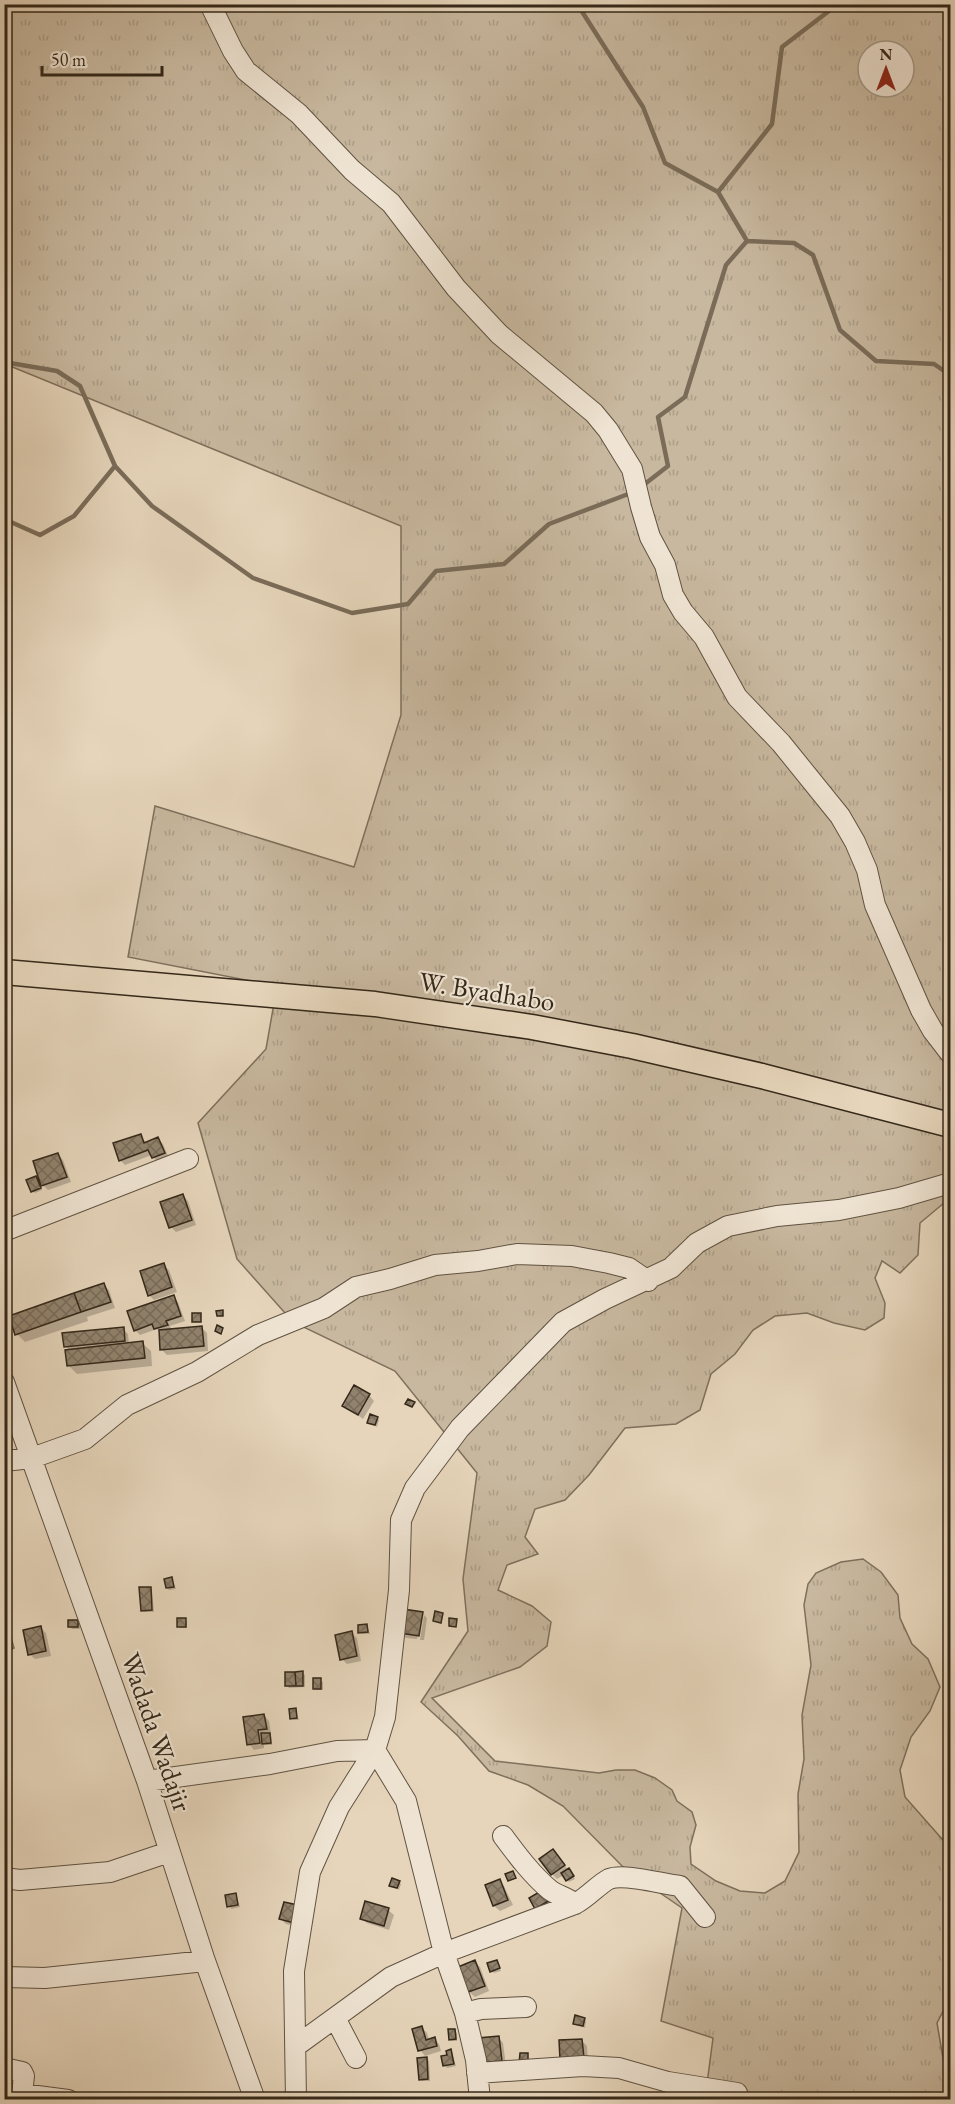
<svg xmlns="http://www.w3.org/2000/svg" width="955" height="2104" font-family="'EB Garamond',serif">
<defs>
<pattern id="grass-tufts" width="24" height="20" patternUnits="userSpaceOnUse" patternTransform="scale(1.5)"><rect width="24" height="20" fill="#c8b89f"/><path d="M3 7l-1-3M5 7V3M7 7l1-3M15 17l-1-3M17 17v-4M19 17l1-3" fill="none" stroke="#ac9e88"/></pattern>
<pattern id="building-cross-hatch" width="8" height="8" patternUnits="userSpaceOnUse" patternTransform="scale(1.5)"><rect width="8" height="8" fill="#91826d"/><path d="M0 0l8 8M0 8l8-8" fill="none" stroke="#776a59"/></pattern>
</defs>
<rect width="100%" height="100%" fill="#e6d5bb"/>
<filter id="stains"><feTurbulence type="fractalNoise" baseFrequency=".00333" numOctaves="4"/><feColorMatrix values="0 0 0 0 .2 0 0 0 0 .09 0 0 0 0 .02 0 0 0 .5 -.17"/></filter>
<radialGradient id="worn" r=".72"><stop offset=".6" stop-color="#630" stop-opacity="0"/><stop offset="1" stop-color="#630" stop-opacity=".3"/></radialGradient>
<path fill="url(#grass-tufts)" stroke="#7e705c" stroke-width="1.5" fill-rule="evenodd" d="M4 5H950V1198L920 1223 918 1255 900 1273 882 1261 875 1278 885 1303 884 1318 865 1330 834 1323 807 1313 775 1316 753 1330 735 1354 711 1374 700 1410 676 1424 625 1428 589 1475 565 1500 535 1509 525 1537 538 1554 507 1565 498 1590 532 1606 551 1622 547 1646 520 1667 432 1698 495 1761 599 1773 616 1770H635L655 1778 672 1790 677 1801 692 1812 696 1825 690 1847 691 1864 716 1881 740 1891 765 1893 785 1881 799 1852 798 1794 804 1759 802 1715 811 1665 804 1605 808 1584 816 1573 841 1562 863 1559 881 1572 898 1595 900 1618 912 1644 928 1659 940 1687 930 1711 911 1737 900 1770 905 1797 950 1848V1998L937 2023 950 2099H705L713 2038 661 2021 682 1908 625 1869 563 1806 528 1785 489 1771 458 1736 421 1702 468 1631 463 1579 477 1473 395 1371 293 1322 237 1259 198 1123 266 1049 277 986 128 957 155 806 354 867 401 715V526L5 364ZM868 51H904V87H868Z
M4 1612 14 1648 5 1652H4Z"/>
<path fill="#0003" d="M140 1136 147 1143 158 1139 163 1144 169 1158 158 1163 152 1155 125 1165 120 1160Z
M58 1154 63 1160 71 1182 48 1190 39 1181 42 1190 35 1193 32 1191 36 1178 43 1184Z
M4 1182 8 1198 4 1199Z
M183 1196 188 1201 196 1225 176 1232 171 1227Z
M163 1265 169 1270 177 1292 154 1300 149 1295Z
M103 1285 109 1290 115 1308 87 1317 88 1321 25 1342 17 1334Z
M173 1297 178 1302 185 1321 170 1326 172 1330 202 1328 207 1333 208 1351 167 1355 162 1350 160 1333 157 1329 140 1335 135 1330Z
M123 1329 128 1334 129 1344 142 1343 151 1351 152 1366 77 1374 68 1365 70 1351 65 1346Z
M369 1395 374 1401 363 1419 344 1405Z
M377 1418 379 1420 377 1427 369 1422Z
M172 1579 176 1589 169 1590 167 1588Z
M150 1588 152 1590 154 1612H144L142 1610Z
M422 1613 427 1618 424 1640H420L424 1615H421L417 1639 406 1638 401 1633Z
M185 1620 187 1622V1628H181L178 1626Z
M78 1621 80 1623V1629H72L70 1627Z
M367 1625 370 1634H362L360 1632Z
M40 1627 46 1633 51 1656 35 1659 29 1654Z
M351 1633 357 1638 361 1661 347 1664 342 1659Z
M302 1673 305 1675V1687L289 1688 287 1686Z
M320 1680 323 1682V1690H316L314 1688Z
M295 1709 299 1720H294L292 1718Z
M264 1715 269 1721 271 1734H269L271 1736 272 1745H264V1748L254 1750 249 1744Z
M558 1856 575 1879 569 1882 564 1875 557 1879 552 1874Z
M499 1881 504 1886 513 1905 500 1911 494 1906 486 1886Z
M399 1882 401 1884 399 1890 391 1885Z
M546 1890 553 1902 538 1910 536 1908Z
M236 1895 240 1907 231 1909 227 1896Z
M285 1903 303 1928 286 1924 281 1919Z
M388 1910 394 1915 389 1930 367 1923 361 1918Z
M475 1962 480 1967 489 1991 475 1997 469 1992 460 1968Z
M496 1962 501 1971 494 1973 491 1971Z
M584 2019 586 2021 585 2028 575 2023Z
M422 2028 427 2033 429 2040 434 2039 439 2044 441 2051 425 2056 420 2050Z
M455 2031 457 2033V2041H452L450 2039Z
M498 2037 503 2043 506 2066 483 2063Z
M582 2041 587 2046 588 2063 561 2059Z
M451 2051 456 2066 447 2068 445 2066Z
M427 2059 429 2061 430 2081H422L420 2079Z"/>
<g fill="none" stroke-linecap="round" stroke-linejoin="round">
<path stroke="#7a6c59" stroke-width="4.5" d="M581 4V10L643 107 665 163 718 192 747 241 794 243 813 255 840 330 876 361 934 364 950 375
M718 192 772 124 782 47 838 4
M4 362 57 371 80 386 115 466 152 506 253 578 352 613 408 604 436 571 504 564 549 524 631 493
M641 487 668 466 658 417 685 397 726 265 747 241
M4 519 40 535 74 516 115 466"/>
</g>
<path fill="url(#building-cross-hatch)" stroke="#342819" stroke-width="1.5" d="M141 1134 144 1143 158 1137 165 1153 152 1158 148 1150 119 1161 113 1143Z
M58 1153 67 1177 41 1186 33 1161Z
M36 1176 41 1188 31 1192 26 1180Z
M183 1194 192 1220 169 1228 160 1202Z
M164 1263 172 1287 148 1296 140 1271Z
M104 1283 111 1302 81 1312 74 1293Z
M74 1293 81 1312 15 1335 9 1316Z
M174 1295 181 1316 166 1321 168 1325 154 1329 152 1324 134 1331 127 1311Z
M223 1310V1316H217L216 1311Z
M192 1313H201V1322H192Z
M217 1325 223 1328 221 1334 215 1331Z
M202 1326 204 1346 160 1350 159 1330Z
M124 1327 125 1341 64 1347 62 1333Z
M143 1341 145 1358 67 1366 65 1350Z
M354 1385 370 1394 358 1415 342 1406Z
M408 1399 415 1402 412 1407 405 1404Z
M370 1414 378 1417 375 1425 367 1423Z
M172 1577 174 1587 166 1588 164 1579Z
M139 1587H151L152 1610 141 1611Z
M403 1609 423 1612 419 1636 400 1633Z
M435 1611 443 1613 441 1623 433 1621Z
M177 1618H186V1627H177Z
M449 1618 457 1619 456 1627 449 1626Z
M68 1620H78V1627H68Z
M367 1624 368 1632 358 1633V1625Z
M41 1626 46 1651 28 1655 23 1630Z
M352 1631 357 1656 340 1660 335 1635Z
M303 1671V1686H296L295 1672Z
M285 1672H295L296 1686H285Z
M313 1678H321V1689H313Z
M296 1708 297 1718 290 1719 289 1709Z
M264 1714 267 1729 258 1730 260 1743 247 1745 243 1717Z
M261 1733H270L271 1743 262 1744Z
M553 1849 565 1865 551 1875 539 1859Z
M569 1868 574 1876 566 1881 561 1873Z
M513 1871 516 1878 508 1881 505 1874Z
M392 1878 400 1881 397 1888 389 1886Z
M500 1879 508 1900 493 1906 485 1885Z
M546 1888 552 1899 535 1909 529 1898Z
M236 1893 238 1905 227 1907 225 1895Z
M365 1901 389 1908 384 1926 360 1919Z
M284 1902 303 1906 298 1924 279 1919Z
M475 1960 485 1986 468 1992 458 1967Z
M497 1960 500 1968 490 1972 487 1963Z
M575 2015 585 2018 583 2026 573 2024Z
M422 2026 426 2040 435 2037 437 2046 418 2051 412 2029Z
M448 2029H455L456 2039 449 2040Z
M499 2036 502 2061 481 2063 478 2038Z
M582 2039 584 2058 560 2060 559 2040Z
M451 2049 454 2064 443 2066 441 2056 447 2055 446 2051Z
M520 2053H528V2064H519Z
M427 2057 428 2079 419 2080 417 2058Z"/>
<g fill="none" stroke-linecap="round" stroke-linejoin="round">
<defs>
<path id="minor" d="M210 4 233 51 246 71 299 114 352 170 391 203 456 288 499 334 594 413 608 430 632 469 641 507 650 537 665 565 673 595 683 612 704 637 737 697 781 743 840 816 855 842 867 870 875 905 921 1010 933 1031 950 1053
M4 1231 188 1159
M4 1382 147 1781 205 1961 255 2100
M4 1461 32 1458 85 1439 127 1405 197 1372 258 1335 324 1308 356 1287 390 1279 435 1265 478 1261 517 1254 572 1256 609 1263 629 1268 648 1281
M147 1781 270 1764 337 1751 375 1750 406 1801 444 1953 465 2013 476 2060 480 2100
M503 1836C517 1855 532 1875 550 1890 558 1896 567 1897 575 1904
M4 1878 20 1880 110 1872 169 1852
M4 1977 45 1978 205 1961
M465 2013 481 2009 526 2007
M335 2018 356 2058
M296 2046 391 1977 444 1953 575 1904C587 1898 599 1884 609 1879 624 1873 662 1884 680 1886L705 1917
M4 2068 22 2072 24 2076 22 2094 19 2100
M477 2073 583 2066 619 2068 668 2082 737 2093
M22 2094 68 2100
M296 2100 294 1971 310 1872 339 1807 375 1750 385 1717 399 1590 401 1520 415 1488 460 1428 563 1322 605 1299 671 1268 697 1243 728 1226 777 1216 839 1210 899 1198 950 1183"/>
<path id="major" d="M4 972 375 1004 532 1027 632 1046 762 1076 950 1125"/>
</defs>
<use href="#minor" stroke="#605342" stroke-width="22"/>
<use href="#major" stroke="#342819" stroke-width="27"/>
<use href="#minor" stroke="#efe4d3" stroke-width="20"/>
<use href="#major" stroke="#e6d5bb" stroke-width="24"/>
</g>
<g text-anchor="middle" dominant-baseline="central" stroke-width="4.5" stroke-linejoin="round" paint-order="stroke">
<g font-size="27" fill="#342819" stroke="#efe4d3">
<text transform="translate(487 991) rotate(9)">W. Byadhabo</text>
<text transform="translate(157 1732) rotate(71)">Wadada Wadajir</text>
</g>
</g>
<rect width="955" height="2104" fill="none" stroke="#e6d5bb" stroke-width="24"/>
<rect x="6" y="6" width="943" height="2092" fill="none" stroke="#342819" stroke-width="3"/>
<rect x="12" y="12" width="931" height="2080" fill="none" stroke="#342819" stroke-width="1.5"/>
<g transform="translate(886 69)"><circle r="28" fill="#efe4d3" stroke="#a49989" stroke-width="1.5"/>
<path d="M0-4.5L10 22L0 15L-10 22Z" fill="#8f2418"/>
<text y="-9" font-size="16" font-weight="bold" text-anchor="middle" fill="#342819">N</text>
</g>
<path d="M42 66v9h120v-9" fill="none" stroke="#342819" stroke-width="3"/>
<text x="51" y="66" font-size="18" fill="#342819" stroke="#efe4d3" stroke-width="4.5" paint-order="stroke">50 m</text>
<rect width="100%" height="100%" filter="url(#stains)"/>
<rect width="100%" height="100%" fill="url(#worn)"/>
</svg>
